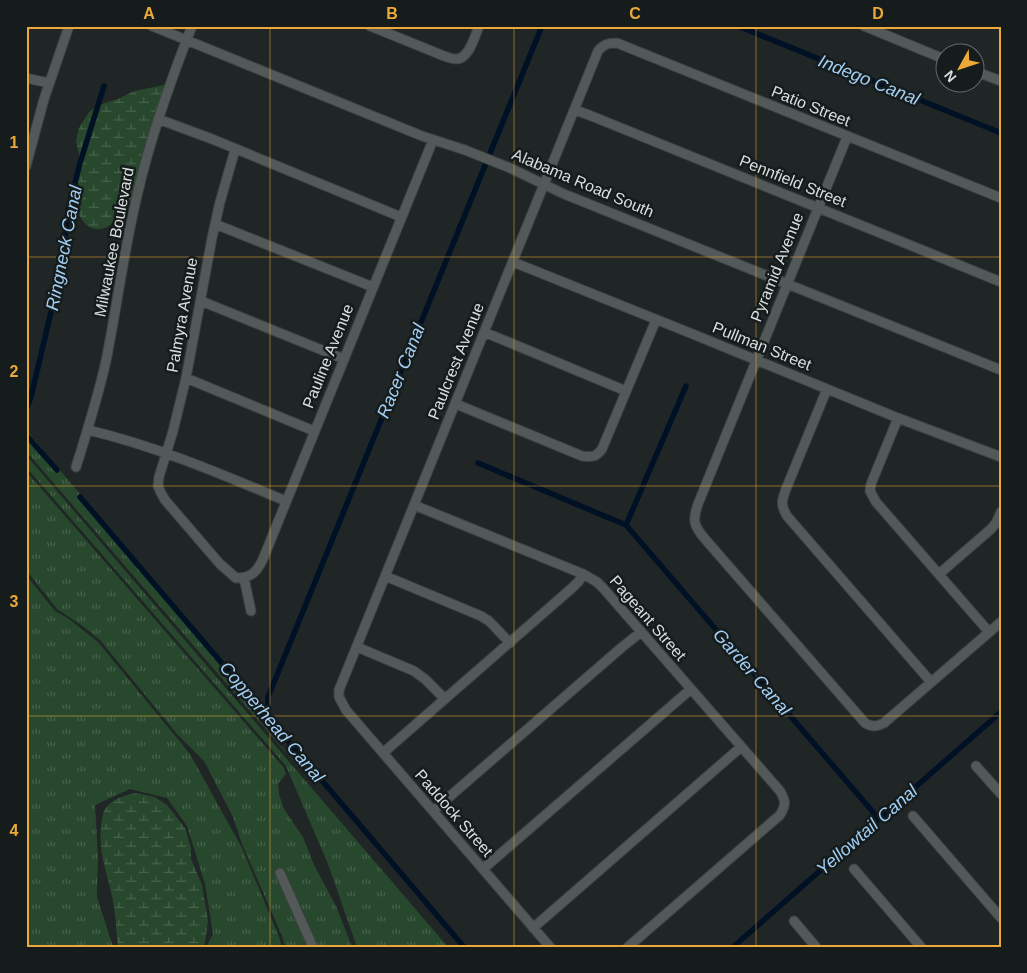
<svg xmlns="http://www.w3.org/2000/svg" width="1027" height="973" font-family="Helvetica,sans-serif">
<defs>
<pattern id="grass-tufts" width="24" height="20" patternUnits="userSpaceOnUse" patternTransform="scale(1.25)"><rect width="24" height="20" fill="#28482d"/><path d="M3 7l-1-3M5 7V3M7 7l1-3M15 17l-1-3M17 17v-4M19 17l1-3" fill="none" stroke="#47624b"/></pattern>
<pattern id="wetland-marsh" width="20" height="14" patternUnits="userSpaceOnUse" patternTransform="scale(1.25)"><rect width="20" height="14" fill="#28482d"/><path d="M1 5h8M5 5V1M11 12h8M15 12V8" fill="none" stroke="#47624b"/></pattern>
</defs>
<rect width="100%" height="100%" fill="#202525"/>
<path fill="url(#grass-tufts)" d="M26 430 259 706 258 713 262 723 301 769H300L26 451Z
M26 455 448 947H357L328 864 286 766 26 467Z
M26 471 284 768 286 774 278 784 279 794 284 809 303 837 314 865 336 906 352 947H285L282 936 242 844 233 817 204 761 177 734 100 640 84 627 57 609 26 570Z
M26 575 55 611 69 619 98 642 190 754 242 848 279 937 282 947H206L213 934 205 884 187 826 167 798 130 789 95 805 98 856 97 897 113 947H26Z"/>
<path fill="url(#wetland-marsh)" d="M164 85 169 86 135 198 110 225C93 237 79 222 76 204L80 159 76 141 79 128 89 112 99 105 118 99 134 91Z
M137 793 155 797 167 805 185 828 191 848V859L202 885 208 921 205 943 203 947H118C116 932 116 916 113 901 108 875 98 853 101 826 102 821 102 815 104 811 110 799 125 795 137 793Z"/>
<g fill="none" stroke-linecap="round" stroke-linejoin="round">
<path stroke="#001126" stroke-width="5.5" d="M738 26 1001 133
M26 410 31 397 54 299 64 247 68 210 80 163 104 86
M26 435 57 470
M478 463 626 525 879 819
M80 497 464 947
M626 525 686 386
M268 717V697L542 26
M733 947 1001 712"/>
<defs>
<path id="minor" d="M152 26 422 136 465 150 510 168 564 194 1001 370
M370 26 444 56C447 57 452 59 456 59 469 59 475 36 479 26
M864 26 944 59
M974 71 1001 81
M26 78 49 83
M575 110 589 115 1001 282
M158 119 212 139 401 217
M847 137 698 504C692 521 694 526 705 539L865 723C872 727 876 727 884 723L1001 622
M235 150 220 202 212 238 186 378 173 431 159 477 158 486 161 493 165 500 220 564 236 578C251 578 257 572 263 559L433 140
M26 166 44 99 69 26
M215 224 373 287
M513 262 695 335 898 418 1001 457
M201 301 344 359
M484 332 626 391
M186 378 314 431
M827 389 786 489C782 501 780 504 787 516L931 682
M456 404 582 456C592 457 595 458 602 449L656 320
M898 418 871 484 870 491 876 502 989 632
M88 430C156 446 221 474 286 501
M76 467C87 432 98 397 106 361 117 306 124 250 137 196 150 138 170 82 192 26
M414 505 583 574 597 582 603 588 780 791C786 801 786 805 780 815L628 947
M939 574 991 529 996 523 1001 512
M385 576 481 616 489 621 510 643
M244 578 251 611
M357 647 414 671 426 680 445 699
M383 753 572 588 579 581 583 574
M976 766 1001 794
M433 811 621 648 641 632
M913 816 1001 918
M483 869 691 689
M854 869 921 947
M280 873 313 947
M794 921 816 947
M533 928 741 747
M550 947 346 710 339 697V690L598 51C604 44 608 43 617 43L1001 198"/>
</defs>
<use href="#minor" stroke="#3b4040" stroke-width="11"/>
<use href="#minor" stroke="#535959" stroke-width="9"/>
</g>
<path fill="none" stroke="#eca93a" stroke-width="1" stroke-opacity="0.55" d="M270 26V947M514 26V947M756 26V947M26 257H1001M26 486H1001M26 716H1001"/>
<g text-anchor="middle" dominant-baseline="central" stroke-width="5" stroke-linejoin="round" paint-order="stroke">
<g font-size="16" fill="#dadede" stroke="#161b1b">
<text transform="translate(811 106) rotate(22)">Patio Street</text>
<text transform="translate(793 181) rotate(22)">Pennfield Street</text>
<text transform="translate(583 183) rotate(23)">Alabama Road South</text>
<text transform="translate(114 242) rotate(-79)">Milwaukee Boulevard</text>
<text transform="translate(777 267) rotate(-68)">Pyramid Avenue</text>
<text transform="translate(182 315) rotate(-80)">Palmyra Avenue</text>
<text transform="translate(762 346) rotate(22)">Pullman Street</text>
<text transform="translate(328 356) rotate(-68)">Pauline Avenue</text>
<text transform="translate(456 361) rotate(-68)">Paulcrest Avenue</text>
<text transform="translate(648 618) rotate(49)">Pageant Street</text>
<text transform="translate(454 813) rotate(49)">Paddock Street</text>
</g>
<g font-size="18" font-style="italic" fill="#a2cff5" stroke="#161b1b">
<text transform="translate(869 80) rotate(22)">Indego Canal</text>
<text transform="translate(64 248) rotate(-79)">Ringneck Canal</text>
<text transform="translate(401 371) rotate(-68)">Racer Canal</text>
<text transform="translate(752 672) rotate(49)">Garder Canal</text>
<text transform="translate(272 722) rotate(50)">Copperhead Canal</text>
<text transform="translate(867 830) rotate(-41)">Yellowtail Canal</text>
</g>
</g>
<rect width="1027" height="973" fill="none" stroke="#161b1b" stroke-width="55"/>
<g transform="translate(960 68) rotate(230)"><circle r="24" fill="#161b1b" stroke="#646969"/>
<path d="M0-4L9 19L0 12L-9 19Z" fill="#eca93a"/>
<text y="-8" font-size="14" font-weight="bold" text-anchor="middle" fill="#dadede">N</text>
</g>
<rect x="28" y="28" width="972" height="918" fill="none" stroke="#eca93a" stroke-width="2"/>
<g font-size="16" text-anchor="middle" font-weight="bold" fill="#eca93a">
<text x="149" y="19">A</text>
<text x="392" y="19">B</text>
<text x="635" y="19">C</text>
<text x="878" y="19">D</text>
<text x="14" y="148">1</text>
<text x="14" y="377">2</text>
<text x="14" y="607">3</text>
<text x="14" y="836">4</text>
</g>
</svg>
